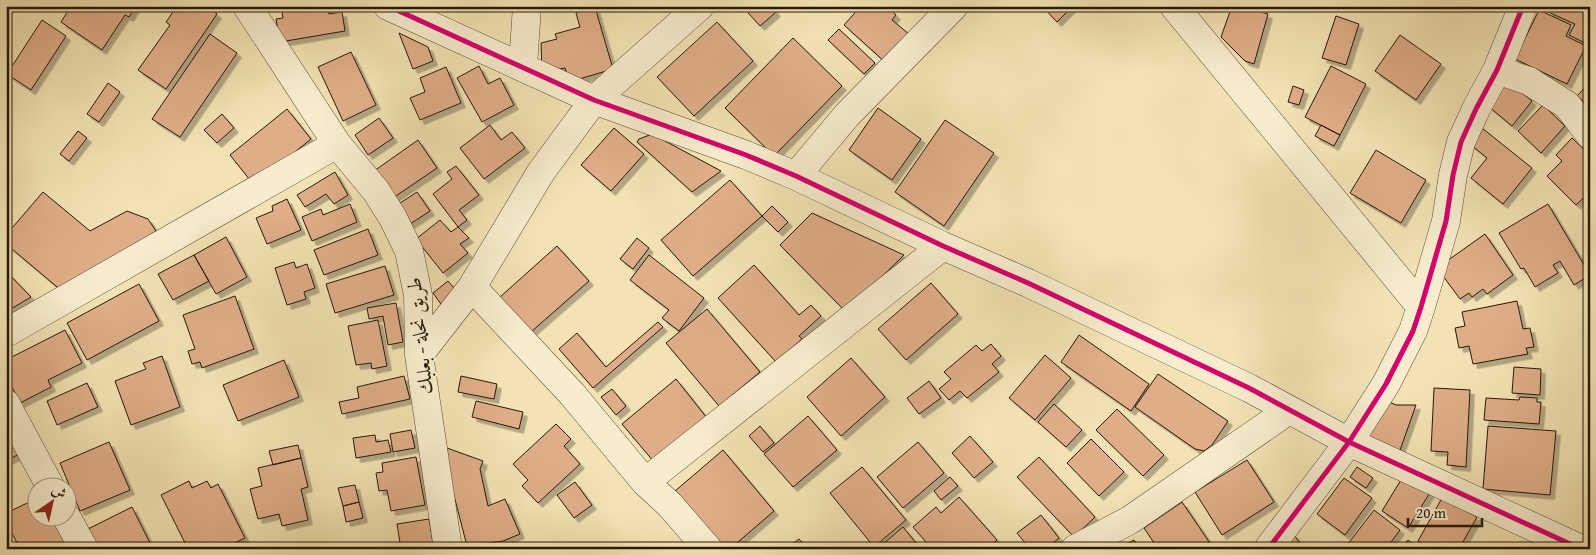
<svg xmlns="http://www.w3.org/2000/svg" width="1596" height="555" font-family="'Gentium Book Plus',Amiri,serif">
<defs>
<filter id="shadow"><feDropShadow dx="4.5" dy="4.5" stdDeviation="0" flood-color="#0004"/></filter>
</defs>
<rect width="100%" height="100%" fill="#f3e3b4"/>
<filter id="stains"><feTurbulence type="fractalNoise" baseFrequency=".004" numOctaves="4"/><feColorMatrix values="0 0 0 0 .2 0 0 0 0 .09 0 0 0 0 .02 0 0 0 .5 -.17"/></filter>
<radialGradient id="worn" r=".72"><stop offset=".6" stop-color="#630" stop-opacity="0"/><stop offset="1" stop-color="#630" stop-opacity=".3"/></radialGradient>
<path fill="#dfae89" stroke="#261806" filter="url(#shadow)" d="M71 6H136L129 17 125 15 102 50 61 22Z
M177 6H206L217 14 166 89 138 70 170 25 166 22Z
M281 6H328L329 14 342 12 345 31 280 42 276 19 283 18Z
M742 6H771L776 12 760 26Z
M861 6H886L896 15 892 20 909 34 885 62 844 25Z
M1042 6H1073L1057 22Z
M1232 6H1241L1268 14 1254 64 1245 61 1221 37Z
M1551 6H1578L1590 12 1589 45 1569 35 1575 24 1548 12Z
M595 7 613 69 569 82 565 68 542 72 541 43 557 39 555 34 580 27 576 13Z
M1539 10 1571 25 1566 36 1586 46 1567 84 1515 59Z
M1336 16 1359 24 1346 65 1322 58Z
M42 20 66 36 31 90 7 74Z
M717 22 753 61 694 116 657 77Z
M839 29 875 63 864 74 828 40Z
M399 33 428 47 433 61 413 69Z
M210 34 237 53 180 137 152 119Z
M1400 35 1441 64 1416 100 1375 71Z
M793 38 842 86 774 156 725 108Z
M351 52 376 105 343 121 318 67Z
M479 66 488 84 500 78 514 105 482 122 457 78Z
M1331 66 1366 84 1340 135 1305 117Z
M446 67 461 103 420 120 410 98 425 92 420 78Z
M1507 81 1532 101 1512 126 1488 106Z
M1590 82V107L1577 96Z
M108 83 120 92 99 122 87 114Z
M1293 86 1304 90 1299 105 1288 102Z
M1543 105 1565 126 1541 153 1518 131Z
M878 108 921 139 892 180 849 150Z
M287 109 311 139 254 185 230 155Z
M222 114 234 128 217 143 204 130Z
M379 118 393 138 368 155 355 135Z
M945 120 994 153 944 226 895 192Z
M1477 124 1532 168 1503 204 1471 178 1487 158 1465 140Z
M490 125 501 140 512 132 525 148 484 179 460 148Z
M1321 125 1340 135 1334 146 1315 136Z
M614 128 644 154 611 191 581 165Z
M78 131 87 138 69 161 60 154Z
M652 134 721 171 692 192 637 142 639 139Z
M1572 138 1590 155V192L1576 205 1547 176 1562 161 1556 155Z
M418 140 437 168 393 198 374 171Z
M1376 150 1426 180 1401 223 1350 193Z
M456 166 479 195 459 210 467 220 458 227 433 194 452 179 447 172Z
M335 172 348 195 334 204 326 194 305 207 297 195Z
M730 180 762 216 693 276 661 240Z
M43 192 90 231 127 211 148 219 156 231 63 292 6 244V235Z
M417 192 430 211 404 228 391 209Z
M287 199 301 230 267 244 256 218 273 211 272 206Z
M350 204 357 222 312 241 302 217 321 209 323 215Z
M1548 204 1590 275 1574 285 1560 261 1553 265 1558 273 1535 287 1524 268 1521 269 1499 233Z
M772 206 788 222 778 232 762 216Z
M812 213 904 255 846 312 780 245Z
M440 220 451 232 458 227 469 238 460 244 468 253 443 273 416 239Z
M368 229 378 255 324 275 314 250Z
M1485 234 1513 275 1487 294 1483 289 1472 297 1469 293 1460 299 1437 268Z
M226 237 247 277 216 294 194 255Z
M637 238 649 248 633 269 620 259Z
M557 246 589 281 531 332 500 297Z
M194 255 209 281 173 300 158 274Z
M649 255 704 298 679 331 662 318 669 310 630 280Z
M294 262 296 268 307 264 315 288 304 292 306 299 287 305 275 268Z
M754 265 799 315 811 305 821 316 799 336 802 339 776 362 718 298Z
M385 266 394 295 335 313 326 284Z
M6 271 31 297 6 312Z
M448 281 459 294 443 307 433 293Z
M931 283 958 314 906 360 878 329Z
M139 284 159 321 87 360 67 323Z
M235 296 254 349 202 368 200 362 192 364 188 351 195 349 183 315Z
M1517 301 1523 329 1530 328 1534 347 1526 348 1528 354 1473 364 1469 346 1459 348 1455 328 1465 326 1462 312Z
M396 303 403 342 388 345 383 316 369 319 367 308Z
M707 309 760 372 719 406 666 343Z
M378 320 387 366 372 369 371 363 356 365 348 326Z
M658 322 663 327 593 388 559 349 577 333 606 367Z
M65 330 82 363 48 380 51 387 20 403 6 375V360Z
M1079 335 1149 384 1131 411 1061 362Z
M991 344 1001 356 992 364 999 372 967 398 960 391 949 400 939 389 951 379 944 372 976 345 982 351Z
M1045 355 1071 378 1035 420 1009 398Z
M162 356 180 407 131 425 115 381 146 369 143 363Z
M851 358 885 397 841 436 807 397Z
M284 360 299 397 238 421 223 385Z
M1514 367 1541 369 1540 395 1512 393Z
M1158 374 1228 421 1212 445 1204 451 1195 449 1135 407Z
M404 376 410 399 342 414 339 402 359 398 357 387Z
M461 376 497 384 494 399 458 392Z
M676 379 707 418 654 462 622 424Z
M929 381 941 398 919 414 907 398Z
M87 383 98 407 57 425 47 401Z
M1434 388 1470 390 1466 467 1447 465 1448 452 1431 451Z
M612 389 626 406 616 415 601 397Z
M1520 397 1537 398V402H1541L1539 424 1484 420 1486 398 1519 400Z
M1385 400 1396 405H1416L1399 453 1365 440Z
M476 401 523 412 519 429 472 417Z
M1054 404 1082 430 1066 447 1038 422Z
M1117 409 1164 455 1143 476 1096 430Z
M808 416 837 450 793 487 764 454Z
M6 422 23 452 6 461Z
M556 424 571 439 564 446 580 464 538 503 522 486 528 480 513 464Z
M760 426 774 443 763 452 749 436Z
M1488 426 1556 431 1550 495 1483 489Z
M411 430 415 448 393 452 390 434Z
M375 435 376 442 388 440 391 452 356 458 353 438Z
M970 436 993 462 974 478 952 453Z
M1091 439 1124 472 1099 496 1067 463Z
M109 442 130 490 80 511 60 463Z
M918 442 944 473 903 508 877 477Z
M298 445 301 458 273 465 269 451Z
M447 448 483 461 480 469 488 506 505 499 520 534 503 541 467 546 444 457Z
M723 450 774 511 730 549H723L675 491Z
M416 457 425 505 391 511 387 490 379 491 376 473 383 472 382 463Z
M1039 457 1095 517 1074 537 1017 477Z
M301 458 308 487 301 489 308 520 282 526 279 514 258 519 250 489 262 486 258 468Z
M1247 460 1274 502 1222 535 1195 492Z
M862 467 906 520 874 547 830 493Z
M1357 467 1373 478 1366 488 1350 477Z
M1404 475 1431 491 1408 528 1382 511Z
M950 477 958 486 941 500 934 491Z
M1344 478 1372 498 1345 535 1317 514Z
M189 481 192 488 207 481 211 488 218 484 245 538 222 549H188L161 495Z
M575 482 592 505 574 518 557 495Z
M355 485 359 502 343 506 338 488Z
M959 497 997 540 987 549H943L940 546 938 549H932L913 527 936 507 941 513Z
M38 498V518H57L71 549H20L6 521V513Z
M1442 498 1477 517 1459 549H1432L1418 541Z
M359 502 363 518 346 522 343 506Z
M1182 502 1214 549H1158L1144 528Z
M132 507 153 549H96L86 530Z
M1374 510 1400 530 1386 549H1344Z
M1041 515 1059 538 1046 549H1030L1017 533Z
M429 519 434 549H401L397 524Z
M903 527 921 549H877Z
M1294 534 1303 549H1276Z
M1533 537 1557 549H1527Z
M799 539 808 549H786Z
M1134 540 1139 549H1117Z
M1408 540 1419 549H1401Z"/>
<g fill="none" stroke-linecap="round" stroke-linejoin="round">
<defs>
<path id="minor" d="M247 6 337 144 376 191 393 218 409 251 418 295 419 355 448 549
M388 6 594 100 746 155 796 176 943 246 1028 283 1249 388 1349 442 1581 549
M1174 6 1421 307
M523 66 527 6
M1497 70 1529 81 1567 105 1590 135
M796 176 847 115 954 6
M472 287 572 394 645 482 670 505 708 549
M6 333 337 144
M419 355 472 287 541 172 594 100 700 6
M6 404 51 488
M645 482 943 246
M67 518 84 549
M1075 549 1130 520 1289 410
M1268 549 1349 442 1386 384 1413 331 1421 307 1446 221 1453 175 1461 142 1476 109 1497 70 1523 6"/>
</defs>
<use href="#minor" stroke="#594b32" stroke-width="29"/>
<use href="#minor" stroke="#f7edce" stroke-width="28"/>
<defs>
<path id="cycleway" d="M388 6 594 100 746 155 796 176 943 246 1028 283 1249 388 1349 442 1581 549
M1268 549 1349 442 1386 384 1413 331 1421 307 1446 221 1453 175 1461 142 1476 109 1497 70 1523 6"/>
</defs>
<use href="#cycleway" stroke="#f7edce" stroke-width="8"/>
<use href="#cycleway" stroke="#d6006c" stroke-width="5"/>
</g>
<g text-anchor="middle" dominant-baseline="central" stroke-width="4" stroke-linejoin="round" paint-order="stroke">
<g font-size="20" fill="#261806" stroke="#f7edce">
<text transform="translate(419 336) rotate(-96)">طريق نحلة - بعلبك</text>
</g>
</g>
<rect width="1596" height="555" fill="none" stroke="#f3e3b4" stroke-width="25"/>
<rect x="8" y="8" width="1581" height="540" fill="none" stroke="#261806" stroke-width="2.5"/>
<rect x="12" y="12" width="1571" height="530" fill="none" stroke="#261806"/>
<g transform="translate(52 502) rotate(34)"><circle r="24" fill="#f7edce" stroke="#a3987e"/>
<path d="M0-4L9 19L0 12L-9 19Z" fill="#8f2418"/>
<text y="-8" font-size="14" font-weight="bold" text-anchor="middle" fill="#261806">ش</text>
</g>
<path d="M1408 518v8h74v-8" fill="none" stroke="#261806" stroke-width="2.5"/>
<text x="1416" y="518" font-size="15" fill="#261806" stroke="#f7edce" stroke-width="4" paint-order="stroke">20 m</text>
<rect width="100%" height="100%" filter="url(#stains)"/>
<rect width="100%" height="100%" fill="url(#worn)"/>
</svg>
